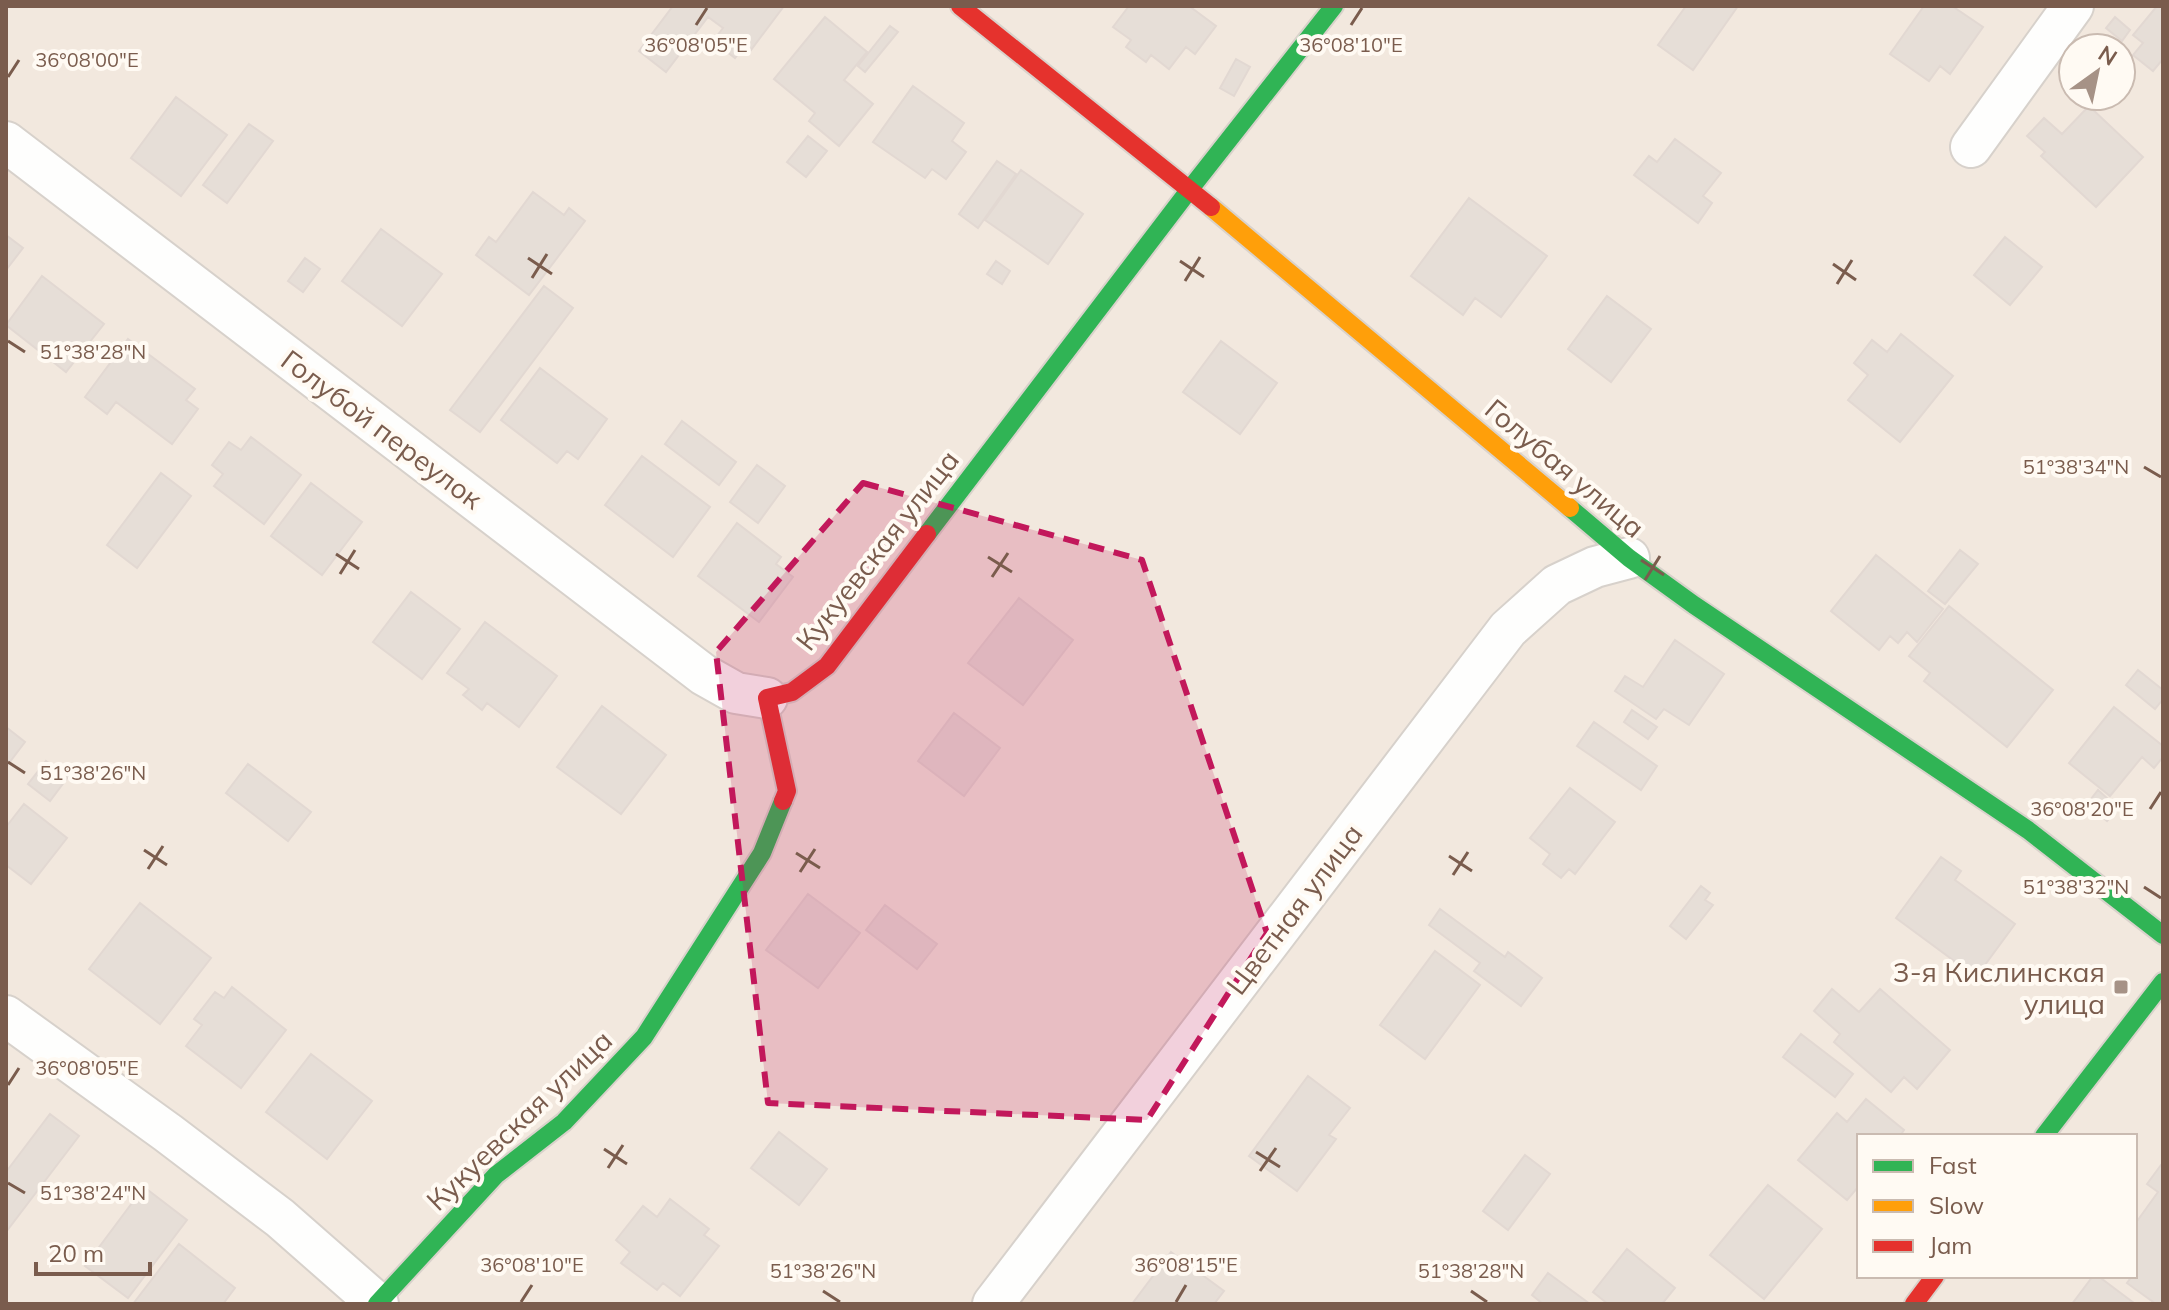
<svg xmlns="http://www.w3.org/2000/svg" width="2169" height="1310" font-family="Mulish,sans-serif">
<rect width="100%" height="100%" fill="#f9f5f0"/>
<path fill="#f2e8de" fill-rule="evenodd" d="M6 6H2163V1304H6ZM2073 48H2121V96H2073ZM1859 1136H2135V1276H1859Z"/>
<path fill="#e6ded7" stroke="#e2d8d2" stroke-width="2" d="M673 6 677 7 784 6 751 50 745 45 735 58 713 41 723 28 708 17 666 72 639 51Z
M1129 6H1189L1216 26 1195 54 1186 47 1169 69 1151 55 1146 62 1126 47 1131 40 1113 27Z
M1686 6H1738L1693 70 1658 45Z
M1924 6H1952L1983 27 1950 74 1940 66 1929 81 1890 54Z
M2157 6H2163V59L2153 71 2133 55 2143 43 2133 35Z
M825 17 867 52 844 80 873 104 839 146 809 121 815 113 774 79Z
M2115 17 2130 30 2122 41 2106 28Z
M890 26 898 32 865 72 858 66Z
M1236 59 1250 67 1234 96 1220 88Z
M913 86 964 123 952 141 966 152 946 179 932 169 925 178 873 142Z
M176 97 227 135 181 196 131 158Z
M2089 106 2143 157 2096 207 2041 156 2045 152 2027 136 2044 118 2062 134Z
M249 124 273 141 227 203 203 185Z
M808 136 827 151 806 177 787 162Z
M1675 139 1721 173 1703 196 1712 203 1698 223 1634 175 1649 156 1657 162Z
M997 161 1016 174 978 228 959 214Z
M1021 170 1083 214 1048 264 985 220Z
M533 192 564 215 569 208 585 221 529 295 476 255 489 237 496 242Z
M1469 198 1547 256 1501 317 1475 298 1463 315 1411 276Z
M381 229 442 274 402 326 342 281Z
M6 235 23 248 6 270Z
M2005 237 2042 267 2010 305 1974 275Z
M305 258 320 269 303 292 288 281Z
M996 261 1010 271 1002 284 987 274Z
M42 276 104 324 66 372 6 325Z
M544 286 573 308 480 432 450 410Z
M1607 296 1651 329 1611 382 1568 349Z
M1901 334 1953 376 1900 442 1848 400 1868 375 1854 363 1872 340 1887 352Z
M128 339 195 389 186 400 198 409 172 444 116 402 107 414 85 397Z
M1221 341 1277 383 1240 434 1183 392Z
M540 368 607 419 578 459 567 451 557 463 501 420Z
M682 421 736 462 719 485 665 444Z
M251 437 301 475 264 524 214 486 223 474 212 465 229 442 241 450Z
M642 456 710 507 673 557 605 505Z
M757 465 785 486 758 523 730 502Z
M161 473 191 496 137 568 107 545Z
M311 483 362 522 322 575 271 536Z
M737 523 781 557 776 564 793 577 759 622 698 576Z
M1960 550 1978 564 1945 604 1928 591Z
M1876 555 1943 609 1917 642 1907 632 1898 643 1890 636 1879 650 1831 611Z
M411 592 460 629 422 679 373 642Z
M1019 598 1073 640 1023 705 968 663Z
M1949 606 2053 690 2007 747 1924 681 1930 673 1909 656Z
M485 622 557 676 519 727 487 703 482 710 463 695 469 689 447 673Z
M1675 640 1724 674 1689 725 1664 709 1656 719 1615 691 1625 676 1643 687Z
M2138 670 2163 690V699L2155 709 2126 685Z
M602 706 666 755 621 814 557 767Z
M2114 707 2163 746V757L2154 768 2142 757 2110 796 2069 763Z
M1632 710 1657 727 1648 739 1624 722Z
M954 713 1000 748 964 796 918 761Z
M1594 722 1657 766 1641 790 1577 746Z
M6 727 25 742 6 767Z
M46 761 68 777 50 801 28 784Z
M248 764 311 812 288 841 226 793Z
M1570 788 1615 822 1575 874 1569 869 1561 878 1543 864 1550 854 1530 838Z
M2098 790 2118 808 2107 821 2087 804Z
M24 804 67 838 31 884 6 865V827Z
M1941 857 1961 871 1955 880 2015 924 1976 977 1896 918Z
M1701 886 1710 893 1705 900 1713 905 1686 939 1670 926Z
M808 894 860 933 818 988 766 950Z
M140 903 211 958 160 1024 89 969Z
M885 905 937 944 917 969 866 930Z
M1440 909 1505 957 1508 952 1542 978 1521 1006 1474 971 1480 963 1429 925Z
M1435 951 1480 985 1425 1059 1380 1025Z
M232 987 286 1030 241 1088 186 1046 202 1025 194 1019 215 992 224 998Z
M1832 989 1859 1012 1880 989 1950 1050 1917 1089 1904 1077 1891 1092 1834 1042 1840 1034 1814 1011Z
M1801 1034 1853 1074 1835 1097 1783 1057Z
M311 1054 372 1101 327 1159 266 1112Z
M1308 1076 1350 1108 1329 1135 1336 1139 1297 1191 1249 1156Z
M1866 1099 1904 1130 1900 1136H1859V1186L1847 1200 1798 1160 1837 1113 1847 1122Z
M50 1114 79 1136 6 1232V1172Z
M779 1132 827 1169 799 1205 751 1168Z
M1525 1155 1550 1174 1508 1230 1483 1211Z
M2161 1165 2163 1166V1304H2156L2127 1283 2132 1276H2135L2136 1270 2135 1224 2158 1192 2147 1184Z
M1768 1185 1822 1229 1764 1299 1710 1255Z
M144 1187 187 1220 128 1298 85 1266Z
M670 1199 709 1229 704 1235 719 1246 680 1296 663 1283 657 1290 621 1263 630 1252 616 1240 643 1206 657 1217Z
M179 1244 235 1288 223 1304H133Z
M1627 1249 1675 1288 1662 1304H1608L1593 1292Z
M1171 1252 1224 1291 1214 1304H1132Z
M1548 1273 1590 1304H1543L1532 1295Z
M2093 1276H2098L2134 1303 2072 1304Z"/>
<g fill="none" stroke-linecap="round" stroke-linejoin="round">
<defs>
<path id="street" d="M6 142 704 675 736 693 767 698
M1971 147 2073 6
M6 1016 168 1133 280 1218 378 1304
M993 1304 1508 629 1557 585 1595 567 1629 558"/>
<path id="fast" d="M1570 508 1629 558 1694 605 2028 830 2163 935
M927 534 1190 189 1334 6
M2044 1136 2163 982
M377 1304 496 1175 564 1122 644 1037 762 853 783 801"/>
<path id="slow" d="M1211 207 1570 508"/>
<path id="jam" d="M960 6 1211 207
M783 801 787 791 767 698 792 692 827 666 927 534
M1914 1304 1935 1276"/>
</defs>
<use href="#street" stroke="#d7d1cb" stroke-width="44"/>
<use href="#fast" stroke="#d9d2cb" stroke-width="22"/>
<use href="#slow" stroke="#d9d2cb" stroke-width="22"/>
<use href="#jam" stroke="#d9d2cb" stroke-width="22"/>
<use href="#street" stroke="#fefefd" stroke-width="40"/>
<use href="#fast" stroke="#30b455" stroke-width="18"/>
<use href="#slow" stroke="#ff9f0a" stroke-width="18"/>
<use href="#jam" stroke="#e5322d" stroke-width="18"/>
</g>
<path fill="#c2185b" fill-opacity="0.2" stroke="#c2185b" stroke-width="6" stroke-dasharray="16 10" stroke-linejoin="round" d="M863 483 1142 560 1267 933 1147 1120 768 1103 716 652Z"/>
<path fill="none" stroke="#7a5c4d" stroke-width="3" d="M696 25 707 8M1351 25 1362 8M8 77 19 60M528 258 552 274M1180 261 1204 277M1833 264 1856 280M532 278 547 254M1185 281 1200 257M1837 284 1852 260M8 341 25 352M2144 467 2161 477M336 554 359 569M988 557 1012 572M1641 560 1664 575M340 574 355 550M992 577 1008 553M1645 580 1660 556M8 762 25 773M2150 809 2161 792M144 850 167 865M796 853 820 868M1449 856 1472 871M148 869 163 846M800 872 815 849M1453 875 1468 852M2144 887 2161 898M8 1085 19 1068M604 1149 627 1164M1256 1152 1280 1167M608 1168 623 1145M1260 1171 1276 1148M8 1183 25 1193M823 1291 840 1302M1471 1291 1487 1302M521 1302 532 1285M1176 1302 1186 1285"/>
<rect fill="#a69286" stroke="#fffaf3" stroke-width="3" x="2113" y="979" width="16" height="16" rx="4"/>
<g text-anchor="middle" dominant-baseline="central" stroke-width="8" stroke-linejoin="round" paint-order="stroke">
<g font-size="28" fill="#7a5c4d" stroke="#fffaf3">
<text transform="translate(382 429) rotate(37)">Голубой переулок</text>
<text transform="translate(1565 468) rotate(40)">Голубая улица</text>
<text transform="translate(877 550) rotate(-52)">Кукуевская улица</text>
<text transform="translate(1294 909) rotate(-53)">Цветная улица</text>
<text transform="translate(519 1120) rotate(-44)">Кукуевская улица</text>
</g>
<g font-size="28" fill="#7a5c4d" stroke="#fffaf3" text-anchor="end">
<text x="2105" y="971">3-я Кислинская<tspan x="2105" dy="32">улица</tspan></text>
</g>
</g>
<g font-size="20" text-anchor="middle" fill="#7a5c4d" stroke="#fffaf3" stroke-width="8" stroke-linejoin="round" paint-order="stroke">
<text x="696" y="52">36°08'05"E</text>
<text x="1351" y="52">36°08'10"E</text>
<text x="87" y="67">36°08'00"E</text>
<text x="93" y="359">51°38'28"N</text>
<text x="2076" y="474">51°38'34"N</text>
<text x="93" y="780">51°38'26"N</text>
<text x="2082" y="816">36°08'20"E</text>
<text x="2076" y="894">51°38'32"N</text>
<text x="87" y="1075">36°08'05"E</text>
<text x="93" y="1200">51°38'24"N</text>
<text x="532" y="1272">36°08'10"E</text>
<text x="1186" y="1272">36°08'15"E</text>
<text x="823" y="1278">51°38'26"N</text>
<text x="1471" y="1278">51°38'28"N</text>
</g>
<rect width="2169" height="1310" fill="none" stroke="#7a5c4d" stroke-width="16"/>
<rect x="1857" y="1134" width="280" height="144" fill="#fffaf3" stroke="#cabbb1" stroke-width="2"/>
<rect x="1873" y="1160" width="40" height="12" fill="#30b455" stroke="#cabbb1" stroke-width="2"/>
<text x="1929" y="1174" font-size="24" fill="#7a5c4d">Fast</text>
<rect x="1873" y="1200" width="40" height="12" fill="#ff9f0a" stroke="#cabbb1" stroke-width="2"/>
<text x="1929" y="1214" font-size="24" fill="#7a5c4d">Slow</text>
<rect x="1873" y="1240" width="40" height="12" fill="#e5322d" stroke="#cabbb1" stroke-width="2"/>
<text x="1929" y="1254" font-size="24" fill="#7a5c4d">Jam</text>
<g transform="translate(2097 72) rotate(33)"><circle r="38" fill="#fffaf3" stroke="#cabbb1" stroke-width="2"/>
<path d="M0-6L14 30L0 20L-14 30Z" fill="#a69286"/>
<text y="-12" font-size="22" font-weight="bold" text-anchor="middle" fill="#7a5c4d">N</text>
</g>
<path d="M36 1262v12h114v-12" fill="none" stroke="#7a5c4d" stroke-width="4"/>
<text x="48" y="1262" font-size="24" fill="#7a5c4d" stroke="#fffaf3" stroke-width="6" paint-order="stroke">20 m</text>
</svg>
